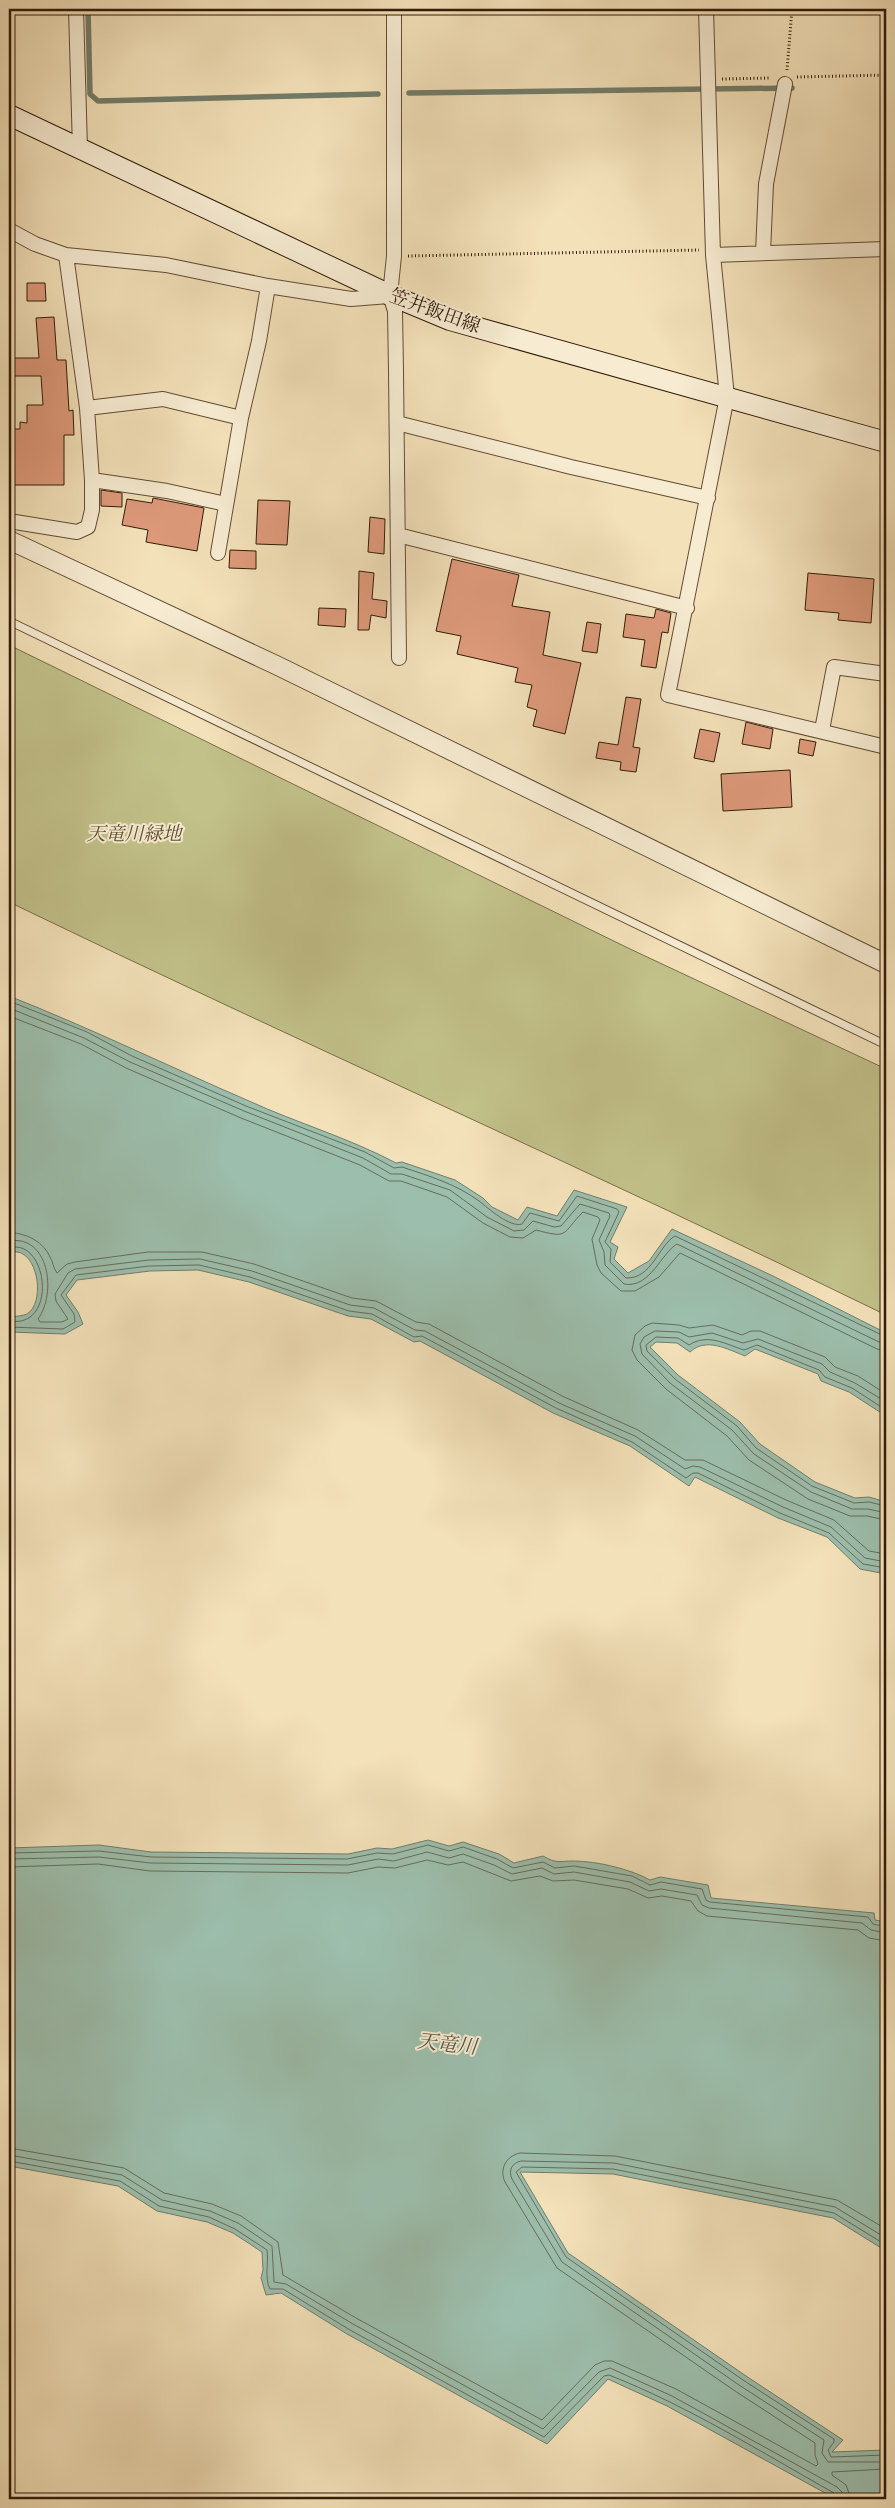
<svg xmlns="http://www.w3.org/2000/svg" width="895" height="2508" font-family="Alegreya,'Noto Serif JP',serif">
<rect width="100%" height="100%" fill="#f3e1b9"/>
<filter id="stains"><feTurbulence type="fractalNoise" baseFrequency=".004" numOctaves="4"/><feColorMatrix values="0 0 0 0 .2 0 0 0 0 .09 0 0 0 0 .02 0 0 0 .5 -.17"/></filter>
<radialGradient id="worn" r=".72"><stop offset=".6" stop-color="#630" stop-opacity="0"/><stop offset="1" stop-color="#630" stop-opacity=".3"/></radialGradient>
<path fill="#c2c18a" stroke="#7a6e49" d="M9 645 628 948 886 1069V1315C596 1173 300 1043 9 902Z"/>
<path fill="#9cbeac" stroke="#727d6a" d="M9 996C90 1028 168 1066 249 1101 297 1123 349 1138 396 1163L402 1162 455 1180 483 1198 492 1207 518 1220 527 1207 557 1216 574 1190 627 1207 610 1242 618 1247 614 1259 628 1273 649 1261 672 1229 773 1276 886 1333V1416L849 1392 821 1381 818 1374 755 1349 745 1356C727 1349 706 1337 690 1352L677 1343 656 1342 650 1347 678 1375 740 1422 760 1444 815 1482 855 1498 869 1497 886 1502V1574L860 1569 827 1537 778 1518 695 1477 689 1486 630 1446 553 1413 420 1341 414 1342 371 1319 348 1316 249 1282 198 1270 150 1271 77 1280 66 1295 78 1312 83 1324 65 1334 9 1332V1315L11 1317C16 1316 23 1316 27 1314 47 1302 37 1243 9 1253Z
M428 1840 449 1846 463 1842 499 1854 514 1863 543 1856C557 1864 559 1861 573 1861 597 1861 630 1869 650 1880L660 1877 708 1885 711 1898 874 1913 875 1920 886 1922V2251L833 2218 613 2174 520 2172 568 2253 746 2376 843 2440 832 2452 886 2450V2499H836L667 2406 608 2379 547 2444 347 2334 281 2293 266 2295 261 2278 263 2270 262 2252 233 2233 207 2222 157 2211 118 2186 9 2166V1848L99 1845 151 1852 348 1854 377 1848 392 1849Z"/>
<g fill="none" stroke-linecap="round" stroke-linejoin="round">
<path stroke="#676c5a" stroke-width="1" d="M9 1001 87 1032 132 1056 246 1106 365 1152 394 1168 402 1167C429 1176 456 1184 479 1201 488 1208 510 1228 522 1224L530 1213 559 1221 577 1196 617 1209 619 1212 605 1242 611 1249 610 1262 626 1278C652 1279 658 1246 675 1236L886 1337
M9 1008 84 1038 130 1062 244 1111 363 1158 391 1174H402L450 1190 487 1217 514 1231 524 1230 533 1221 554 1227 561 1226 580 1204 609 1213 610 1216 599 1240 604 1252 605 1265 624 1284C650 1289 662 1252 677 1244L879 1342 886 1343
M9 1016 81 1044 126 1068 241 1118 360 1165 389 1181H401L447 1197 483 1223 510 1237 523 1238 536 1230C570 1239 561 1234 583 1212L598 1217 600 1220 592 1239 597 1265 601 1273 621 1291H635L659 1277 680 1253 877 1349 886 1351
M9 1233C24 1232 42 1241 49 1255 53 1261 53 1268 57 1273L67 1264 75 1262 148 1252H202L254 1264 352 1298 376 1301 416 1322 429 1324 562 1396 638 1430 685 1460H703L786 1500 834 1520 869 1551 886 1554
M9 1241C49 1234 57 1293 38 1319L40 1322H62L68 1319 56 1301 55 1294 68 1273 75 1269 149 1260 200 1259 252 1271 350 1305 374 1308 415 1330 425 1331 559 1403 635 1436 685 1469 693 1466 700 1467 783 1507 831 1527 865 1558 886 1562
M9 1248C48 1236 59 1330 9 1321
M9 1327 63 1329 75 1322 74 1314 61 1295 76 1275 149 1266 199 1265 250 1277 349 1311 372 1314 414 1337 422 1336 556 1408 632 1442 686 1478 693 1473H698L780 1513 829 1533 863 1564 886 1568
M886 1394 858 1376 835 1367 825 1357 760 1331H751L742 1335 713 1325 689 1328 679 1325 652 1323 645 1326 635 1335 632 1350 637 1360 666 1389 727 1436 749 1460 808 1499 850 1516H867L886 1520
M886 1402 855 1383 830 1372 822 1364 758 1339 743 1343 712 1333 689 1337 679 1332 655 1331 644 1337 640 1344 642 1354 670 1383 732 1430 754 1454 811 1492 852 1509H868L886 1513
M886 1410 852 1388 825 1377 819 1370 757 1345 744 1350C725 1344 708 1333 689 1345L678 1338 656 1337 646 1345 647 1351 675 1379 737 1426 756 1448 812 1486 854 1503 869 1502 886 1506
M9 1853 99 1851 151 1857 347 1859 377 1853 393 1854 428 1845 449 1851 463 1847 497 1859 513 1868 543 1862 555 1868 574 1866 632 1876 650 1885 661 1882 702 1889 706 1900 710 1902 868 1917 873 1924 886 1927
M9 1859 99 1857 150 1863 348 1865 378 1859 394 1861 427 1852 449 1858 463 1854 494 1865 512 1874 542 1868 554 1874 574 1872 630 1882 649 1891 661 1889 697 1895 702 1905 709 1908 862 1923 871 1930 886 1933
M9 1867 98 1864 150 1871 348 1873 378 1867 395 1868 427 1860 448 1865 463 1862 511 1881 540 1876 553 1881 574 1880 628 1889 648 1898 662 1896 691 1901 698 1911 707 1916 858 1930 869 1938 886 1941
M9 2148 124 2168 164 2193 212 2204 241 2216 278 2242 283 2275 356 2318 542 2420 595 2365 604 2361H612L676 2389 816 2466 818 2464 815 2455V2443L735 2391 557 2268 505 2182C499 2169 506 2156 520 2153L615 2156 837 2200 886 2229
M9 2155 122 2175 162 2200 210 2211 238 2223 272 2246 274 2282 286 2284 353 2324 543 2429 599 2372 610 2368 672 2396 837 2487 842 2492 844 2499
M9 2161 120 2181 159 2206 209 2217 235 2229 267 2250C269 2263 264 2277 270 2289H283L350 2330 544 2437 604 2376 609 2375C688 2406 761 2452 834 2493L837 2499
M886 2238 835 2207 614 2163 521 2161C512 2163 508 2170 512 2179L562 2262 739 2385 824 2440 822 2453 828 2462H886
M886 2245 834 2213 613 2169 522 2167 516 2172 566 2257 743 2380 834 2439V2442L828 2450 831 2457 886 2455
M851 2499 846 2485 832 2475V2472L886 2469"/>
<path stroke="#727d6a" stroke-width="5.5" d="M88 9 90 94 98 101 378 94
M409 93 792 88"/>
</g>
<path fill="#de9a7b" stroke="#321b08" d="M27 283H45L46 301H27Z
M54 317 57 360H66L69 411 73 410 74 435H64V485H9V429H20V422L27 423V405H43L41 376H9V358H39L36 318Z
M101 490 122 493V507L101 506Z
M153 498 204 508 197 551 146 542 148 530 122 525 127 499 152 503Z
M258 500 290 501 287 545 256 544Z
M370 517 385 519 384 554 368 552Z
M230 550 256 551V569L229 568Z
M452 559 519 575 512 606 550 612 543 655 581 663 565 734 533 726 537 710 527 707 532 685 515 682 518 668 457 654 461 636 436 631Z
M359 571 374 573 372 599 387 601 386 618 371 615 369 630H358Z
M808 573 874 579 871 623 838 620 839 613 805 610Z
M319 608 346 609 345 627 318 625Z
M656 609 671 613 668 633 662 632 656 668 641 666 645 640 623 637 626 614 654 618Z
M587 622 601 624 597 653 582 651Z
M626 697 641 699 633 747 640 748 636 772 620 770 621 762 596 758 599 742 618 745Z
M746 722 773 729 770 749 742 744Z
M700 729 720 733 714 762 694 758Z
M800 739 816 742 813 756 798 753Z
M790 770 792 807 723 811 721 774Z"/>
<g fill="none" stroke-linecap="round" stroke-linejoin="round">
<defs>
<path id="service" d="M9 621 886 1045"/>
<path id="minor" d="M76 9 80 149
M394 9V256L390 295 395 311 396 371 399 658
M706 9 713 255
M9 230 35 244 66 255 166 265 268 286 351 299 389 296
M886 249 713 255 727 397 668 695 886 747
M763 253 766 184 785 84
M66 255 87 408 163 399 241 418 218 553
M87 408 92 480 167 491 226 504
M241 418 259 341 268 286
M397 423 571 467 708 498
M9 521 77 532 88 527 92 510V480
M398 535 687 608
M822 730 834 667 886 674"/>
<path id="tertiary" d="M9 540 276 665 886 964"/>
<path id="secondary" d="M9 115 390 295 450 320 886 442"/>
</defs>
<use href="#service" stroke="#624c34" stroke-width="9"/>
<use href="#minor" stroke="#624c34" stroke-width="16"/>
<use href="#tertiary" stroke="#624c34" stroke-width="20"/>
<use href="#secondary" stroke="#321b08" stroke-width="22"/>
<path stroke="#321b08" stroke-width="3" stroke-dasharray="1 2.5" stroke-linecap="butt" d="M787 70 792 9
M797 77 886 75
M722 79 771 78
M408 256 699 250"/>
<use href="#service" stroke="#f7ecd2" stroke-width="7"/>
<use href="#minor" stroke="#f7ecd2" stroke-width="14"/>
<use href="#tertiary" stroke="#f7ecd2" stroke-width="18"/>
<use href="#secondary" stroke="#f7ecd2" stroke-width="20"/>
</g>
<g text-anchor="middle" dominant-baseline="central" stroke-width="4" stroke-linejoin="round" paint-order="stroke">
<g font-size="19" fill="#321b08" stroke="#f7ecd2">
<text transform="translate(435 311) rotate(20)">笠井飯田線</text>
</g>
<g font-size="19" font-style="italic" fill="#5d4d2f" stroke="#f7ecd2">
<text x="134" y="834">天竜川緑地</text>
</g>
<g font-size="20" font-style="italic" fill="#575441" stroke="#f7ecd2">
<text transform="translate(447 2044) rotate(6)">天竜川</text>
</g>
</g>
<rect width="895" height="2508" fill="none" stroke="#f3e1b9" stroke-width="30"/>
<rect x="10" y="10" width="875" height="2488" fill="none" stroke="#321b08" stroke-width="2.5"/>
<rect x="15" y="15" width="865" height="2478" fill="none" stroke="#321b08"/>
<rect width="100%" height="100%" filter="url(#stains)"/>
<rect width="100%" height="100%" fill="url(#worn)"/>
</svg>
